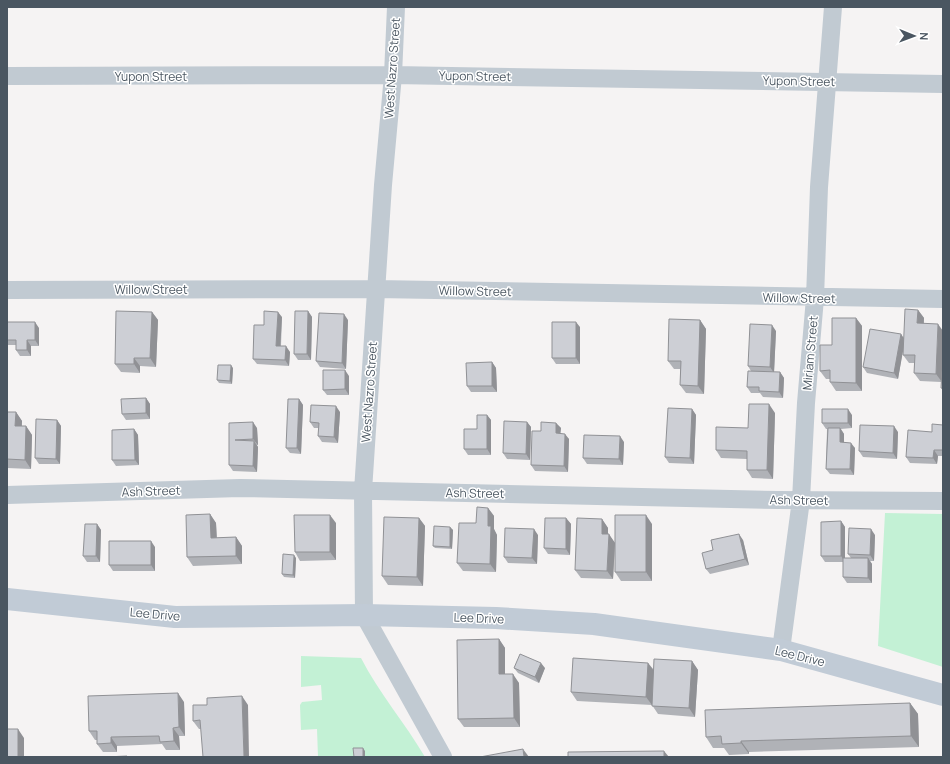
<svg xmlns="http://www.w3.org/2000/svg" width="950" height="764" font-family="Manrope,sans-serif">
<rect width="100%" height="100%" fill="#f5f3f3"/>
<path fill="#c3f1d5" d="M885 513 943 514V667L878 646Z
M301 656 361 658C379 693 405 723 425 757H318L317 729 301 730 300 705 302 702 322 700 321 685 301 687Z"/>
<g fill="none" stroke-linecap="round" stroke-linejoin="round">
<path stroke="#c1cad2" stroke-width="18" d="M396 7 393 75 383 185 363 491 364 615 443 757
M7 76 393 75 943 84
M7 290 376 289 943 299
M7 495 240 488 777 500 943 501
M781 650 801 500 806 403 815 298 819 187 833 7"/>
<path stroke="#c1cbd6" stroke-width="22" d="M7 599 175 617 364 615 496 618 594 624 781 650 943 695"/>
</g>
<path fill="#b0b2b7" d="M918 310 924 318V323L943 370V391L941 388V382L920 381 914 373V363H909L903 355V349L898 379 867 373 863 367 901 334 903 338Z
M308 311 312 317 311 360H298L294 354Z
M152 312 158 320 156 367 140 366V373L121 372 115 364Z
M282 317 281 346 290 352 289 366 257 364 253 359 264 325Z
M856 318 862 326V391H836L830 382V379H826L820 371 832 345Z
M348 320 346 369 320 367 316 361Z
M700 320 706 329 704 394 686 393 680 385V369H674L668 361Z
M7 322 39 328V346H31V356H20L16 350V345H7Z
M580 327V364H556L552 358Z
M776 331 774 372H780L784 378 783 398 763 397 760 393H751L747 387 751 371 748 366Z
M492 362 496 368 497 392H471L467 386Z
M233 368 232 384 219 383 217 380Z
M349 376V395H327L323 390Z
M146 398 150 404V419L126 420 122 414Z
M299 399 303 405 301 454 290 453 286 448Z
M692 409 696 415 694 464 669 463 665 457Z
M7 412H16L22 421V426H26L32 435 31 469 7 468Z
M340 412 338 443 322 442 318 436 319 428H314L310 422Z
M775 413 773 479 752 478 747 470V459L721 458 716 450 748 428Z
M487 415 491 420V455H468L464 449Z
M852 415V428L841 429 844 434V442L855 448 854 475 830 474 826 469 827 429H826L822 423Z
M57 420 61 426 60 464H39L35 458Z
M527 422 531 427 530 460 507 459 503 453Z
M229 423 257 428 258 445H257L258 447 257 472 233 471 229 465Z
M556 423 561 428 560 433 569 439 568 472 535 471 531 465 541 431Z
M943 425V456H938L937 464 910 463 906 457 932 432Z
M134 429 138 435 139 465 116 466 112 460Z
M898 432 897 459 863 457 859 451Z
M624 442 623 465 587 464 583 458Z
M488 508 494 516V529L497 535 496 572 463 571 457 563 476 523Z
M210 514 216 523 217 538 236 537 242 546V564L193 566 187 557Z
M419 518 425 526 423 586 388 585 382 576Z
M566 518 571 524 570 555 548 554 544 548Z
M602 519 608 528V534L615 543 613 579 581 578 575 570Z
M841 521 845 527V558H851L848 554 875 535 874 561H870L872 564V583H847L843 577V562H825L821 556Z
M336 523V560L300 561 295 552Z
M97 524 101 530 100 562H87L83 556Z
M652 524V581H621L615 572Z
M450 527 453 530 452 549 435 548 433 546Z
M538 535 537 564 508 563 504 557Z
M743 540 749 565 710 574 706 569 713 550Z
M155 547V571H113L109 565Z
M296 558 295 578 284 577 282 574Z
M499 639 505 648V674L519 683 520 727H464L458 719Z
M692 661 698 670 695 717 658 714 652 705 577 701 571 692 648 663 654 670Z
M514 668H545L539 683 518 673Z
M184 702 185 736H179L180 750H166L162 744 117 746V752H103L97 744V740H95L89 731Z
M910 703 918 714 919 747 749 752V754L729 755 724 748H713L706 737Z
M248 705 201 729H199L193 721Z"/>
<path fill="#909195" d="M918 310 924 318 923 331 917 323Z
M308 311 312 317 311 360 307 354Z
M152 312 158 320 156 367 150 358Z
M278 312 282 317 280 351 276 346Z
M344 314 348 320 346 369 342 363Z
M856 318 862 326V391L856 383Z
M700 320 706 329 704 394 698 386Z
M35 322 39 328V346L35 340Z
M576 322 580 327V364L576 358Z
M938 324 943 331 942 382 936 374Z
M772 325 776 331 774 373 770 367Z
M901 334 905 340 898 379 894 373Z
M27 340 31 346V356L27 350Z
M286 346 290 352 289 366 285 360Z
M134 358 140 366V373L134 364Z
M492 362 496 368 497 392 492 386Z
M231 365 233 368 232 384 230 381Z
M345 370 349 376V395L345 389Z
M780 372 784 378 783 398 779 392Z
M146 398 150 404V419L146 413Z
M299 399 303 405 301 454 297 448Z
M769 404 775 413 773 479 767 470Z
M336 406 340 412 338 443 334 437Z
M692 409 696 415 694 464 690 458Z
M848 409 852 415V428L848 423Z
M16 412 22 421 21 434 15 426Z
M487 415 491 420V455L487 449Z
M57 420 61 426 60 464 56 459Z
M253 422 257 428 258 445 253 439Z
M527 422 531 427 530 460 526 454Z
M556 423 561 428 560 439 556 433Z
M26 426 32 435 31 469 25 460Z
M894 426 898 432 897 459 893 453Z
M840 428 844 434V448L840 442Z
M134 429 138 435 139 465 135 460Z
M565 434 569 439 568 472 564 466Z
M620 436 624 442 623 465 619 459Z
M254 441 258 447 257 472 253 466Z
M851 443 855 448 854 475 850 469Z
M934 450 938 456 937 464 933 458Z
M488 508 494 516V529L497 535 496 572 490 564 488 526Z
M210 514 216 523 217 546 211 538Z
M330 515 336 523V560L330 552Z
M646 515 652 524V581L646 572Z
M419 518 425 526 423 586 417 577Z
M566 518 571 524 570 555 566 549Z
M602 519 608 528V543L602 534Z
M841 521 845 527V562L841 556Z
M97 524 101 530 100 562 96 556Z
M450 527 453 530 452 549 450 547Z
M534 529 538 535 537 564 532 558Z
M871 529 875 535 874 561 870 555Z
M609 534 615 543 613 579 607 571Z
M739 534 743 540 749 565 745 559Z
M236 537 242 546V564L236 556Z
M151 541 155 547V571L151 565Z
M294 555 296 558 295 578 293 575Z
M868 558 872 564V583L868 578Z
M499 639 505 648V683L499 674Z
M692 661 698 670 695 717 689 708Z
M541 663 545 668 539 683 535 677Z
M648 663 654 671 652 705 646 697Z
M513 674 519 683 520 727 514 718Z
M178 693 184 702 185 736 179 727Z
M242 696 248 705 249 757H244Z
M910 703 918 714 919 747 911 736Z
M173 728 179 736 180 750 174 741Z
M18 729 24 738V757H18Z
M111 737 117 746V752L111 743Z
M741 741 749 752V754L741 743Z
M363 748 365 751V757H363Z
M523 749 529 757H524Z
M664 751 669 757H664Z"/>
<path fill="#cdcfd5" stroke="#909195" d="M905 309 918 310 917 323 938 324 936 374 914 373 915 355H903Z
M116 311 152 312 150 358H134V364H115Z
M264 311 278 312 276 346H286L285 360 253 359 254 325H264Z
M295 311H308L307 354H294Z
M319 313 344 314 342 363 316 361Z
M832 318H856V383L830 382V370L820 371V345H832Z
M669 319 700 320 698 386 680 385 681 361H668Z
M7 322H35V340H27V350H16V340H7Z
M552 322H576V358H552Z
M750 324 772 325 770 367 748 366Z
M870 329 901 334 894 373 863 367Z
M492 362V386H467L466 363Z
M218 365H231L230 381 217 380Z
M323 370H345V389L323 390Z
M942 370H943V388H941Z
M748 371 780 372 779 392 759 391V387H747Z
M146 398V413L122 414 121 399Z
M288 399H299L297 448H286Z
M749 404H769L767 470H747V451L716 450V427L748 428Z
M311 405 336 406 334 437 318 436 319 423 310 422Z
M668 408 692 409 690 458 665 457Z
M822 409H848V423H822Z
M7 412H16L15 426H26L25 460 7 459Z
M477 415H487V449H464V429H477Z
M36 419 57 420 56 459 35 458Z
M504 421 527 422 526 454 503 453Z
M253 422V439L235 440 254 441 253 466 229 465V423Z
M541 422 556 423V433L565 434 564 466 531 465 532 431H541Z
M932 424 943 425V450H934L933 458 906 457 908 430 932 432Z
M860 425 894 426 893 453 859 451Z
M828 428H840V442L851 443 850 469H826Z
M134 429 135 460H112V430Z
M584 435 620 436 619 459 583 458Z
M477 507 488 508V526H491L490 564 457 563 459 523H476Z
M210 514 211 538 236 537V556L187 557 186 515Z
M294 515H330V552H295Z
M615 515H646V572H615Z
M384 517 419 518 417 577 382 576Z
M545 518H566V549L544 548Z
M577 518 602 519V534H609L607 571 575 570Z
M841 521V556H821V522Z
M85 524H97L96 556H83Z
M434 526 450 527V547L433 546Z
M505 528 534 529 532 558 504 557Z
M849 528 871 529 870 555 848 554Z
M739 534 745 559 706 569 702 553 713 550 711 540Z
M109 541H151V565H109Z
M283 554 294 555 293 575 282 574Z
M843 558H868V578L843 577Z
M499 639V674H513L514 718 458 719 457 640Z
M520 654 541 663 535 677 514 668Z
M573 658 648 663 646 697 571 692Z
M654 659 692 661 689 708 652 706Z
M178 693 179 727 173 728 174 741 160 742 159 736 111 737V743L97 744V731H89L88 696Z
M242 696 244 757H203L200 720 193 721V705H207V698Z
M910 703 911 736 741 741V743L722 744 721 736 706 737 705 710Z
M7 729H18V757H7Z
M353 748H363V757H354Z
M523 749 524 757H480Z
M664 751V757H568V752Z
M127 756V757H105Z"/>
<g text-anchor="middle" dominant-baseline="central" stroke-width="3" stroke-linejoin="round" paint-order="stroke">
<g font-size="12" fill="#4a5661" stroke="#fff">
<text transform="translate(392 68) rotate(-86)">West Nazro Street</text>
<text x="151" y="76">Yupon Street</text>
<text transform="translate(475 76) rotate(1)">Yupon Street</text>
<text transform="translate(799 81) rotate(1)">Yupon Street</text>
<text x="151" y="289">Willow Street</text>
<text transform="translate(475 291) rotate(1)">Willow Street</text>
<text transform="translate(799 298) rotate(1)">Willow Street</text>
<text transform="translate(810 353) rotate(-85)">Miriam Street</text>
<text transform="translate(369 392) rotate(-86)">West Nazro Street</text>
<text transform="translate(151 491) rotate(-2)">Ash Street</text>
<text transform="translate(475 493) rotate(1)">Ash Street</text>
<text transform="translate(799 500) rotate(1)">Ash Street</text>
<text transform="translate(155 614) rotate(5)">Lee Drive</text>
<text transform="translate(479 618) rotate(2)">Lee Drive</text>
<text transform="translate(800 656) rotate(14)">Lee Drive</text>
</g>
</g>
<rect width="950" height="764" fill="none" stroke="#4a5661" stroke-width="16"/>
<g transform="translate(914 36) rotate(91)" stroke="#ffffff" stroke-width="3" paint-order="stroke">
<path d="M0-3L7 15L0 10L-7 15Z" fill="#4a5661"/>
<text y="-6" font-size="11" font-weight="bold" text-anchor="middle" fill="#4a5661">N</text>
</g>
</svg>
